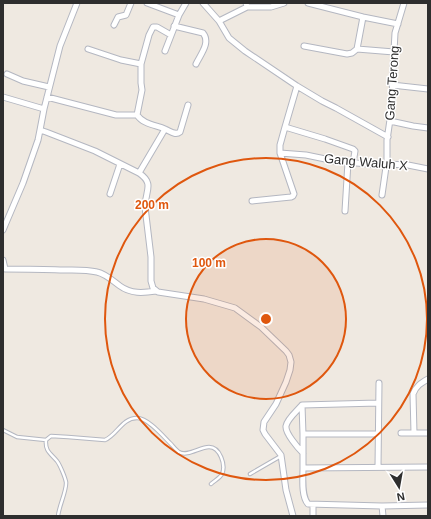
<svg xmlns="http://www.w3.org/2000/svg" width="431" height="519" font-family="Arial,sans-serif">
<rect width="100%" height="100%" fill="#efe9e1"/>
<g fill="none" stroke-linecap="round" stroke-linejoin="round">
<defs>
<path id="lane" d="M3 430 17 437 46 440 51 436 68 437 105 440C117 435 122 418 137 418 148 418 163 436 170 443 173 446 176 450 179 452 187 457 200 447 209 447 220 447 226 465 222 474 220 478 214 481 211 484
M46 440C45 451 50 453 57 461 60 465 65 477 66 482 67 490 59 506 58 516
M250 474 281 456"/>
<path id="street" d="M77 3 60 46 44 109 40 130 46 132 95 151 139 173C155 184 145 191 145 207L151 257V281L153 288 158 292 204 299 235 308 261 327 286 351 289 355 291 362 290 370 286 382 276 404 264 422 263 430 265 434 281 455 286 490 293 516
M147 3 179 15 186 3
M203 3 219 21 229 38 245 51 297 86 322 101 336 108 388 137
M246 3 247 7H271L284 3
M308 3 363 17 398 24
M219 21 247 7
M114 25 118 17 126 15 131 3
M174 26 203 33C211 43 200 55 196 64
M304 46 347 54 352 53 357 49 363 17
M88 49 121 60 141 64
M357 49 394 52
M165 51 179 15
M7 74 23 81 49 87
M392 85 428 89
M297 86 285 127 325 139 353 149 355 151 353 163
M3 97 44 109
M47 97 116 115H137
M390 121 413 126 428 128
M165 129C170 131 175 136 180 132L188 105
M280 153 306 155 335 161 378 165 386 164 408 165 428 169
M139 173 165 129C155 125 143 124 137 115L142 90 141 83V64L149 35 153 27H157L171 35
M110 194 120 164
M382 195 387 160V140L392 106 393 69 395 33 404 3
M252 201 291 197 293 196 294 194 280 153V145L285 127
M345 211 348 162
M3 230 23 183 38 140 40 130
M3 260 5 269C23 269 41 269 60 270 72 270 85 269 97 272 106 274 113 281 120 286 131 294 143 293 156 291
M302 405 303 434V468
M401 433H428
M414 433 413 394C416 386 421 383 428 379
M303 434H378
M303 453C298 448 285 433 286 426 287 419 298 410 302 405L378 403
M378 467 379 383
M428 467 303 468C303 478 301 496 308 504L382 506 428 505
M313 505V516
M382 506 383 516"/>
</defs>
<use href="#lane" stroke="#b4b7c1" stroke-width="4.5"/>
<use href="#street" stroke="#b4b7c1" stroke-width="7"/>
<use href="#lane" stroke="#fff" stroke-width="2.5"/>
<use href="#street" stroke="#fff" stroke-width="5"/>
</g>
<circle cx="266" cy="319" r="80" fill="#df570e" fill-opacity=".12"/>
<g fill="none" stroke="#df570e" stroke-width="2">
<circle cx="266" cy="319" r="80"/>
<circle cx="266" cy="319" r="161"/>
</g>
<g text-anchor="middle" dominant-baseline="central" stroke-width="3" stroke-linejoin="round" paint-order="stroke">
<g font-size="13" fill="#2e2e2e" stroke="#fff">
<text transform="translate(392 83) rotate(-86)">Gang Terong</text>
<text transform="translate(366 162) rotate(5)">Gang Waluh X</text>
</g>
</g>
<circle cx="266" cy="319" r="6" fill="#df570e" stroke="#fff" stroke-width="2"/>
<g font-size="12" text-anchor="middle" font-weight="bold" fill="#df570e" stroke="#fff" stroke-width="3" stroke-linejoin="round" paint-order="stroke">
<text x="152" y="209">200 m</text>
<text x="209" y="267">100 m</text>
</g>
<rect width="431" height="519" fill="none" stroke="#2e2e2e" stroke-width="8"/>
<g transform="translate(399 487) rotate(169)" stroke="#ffffff" stroke-width="3" paint-order="stroke">
<path d="M0-3L7 15L0 10L-7 15Z" fill="#2e2e2e"/>
<text y="-6" font-size="11" font-weight="bold" text-anchor="middle" fill="#2e2e2e">N</text>
</g>
</svg>
